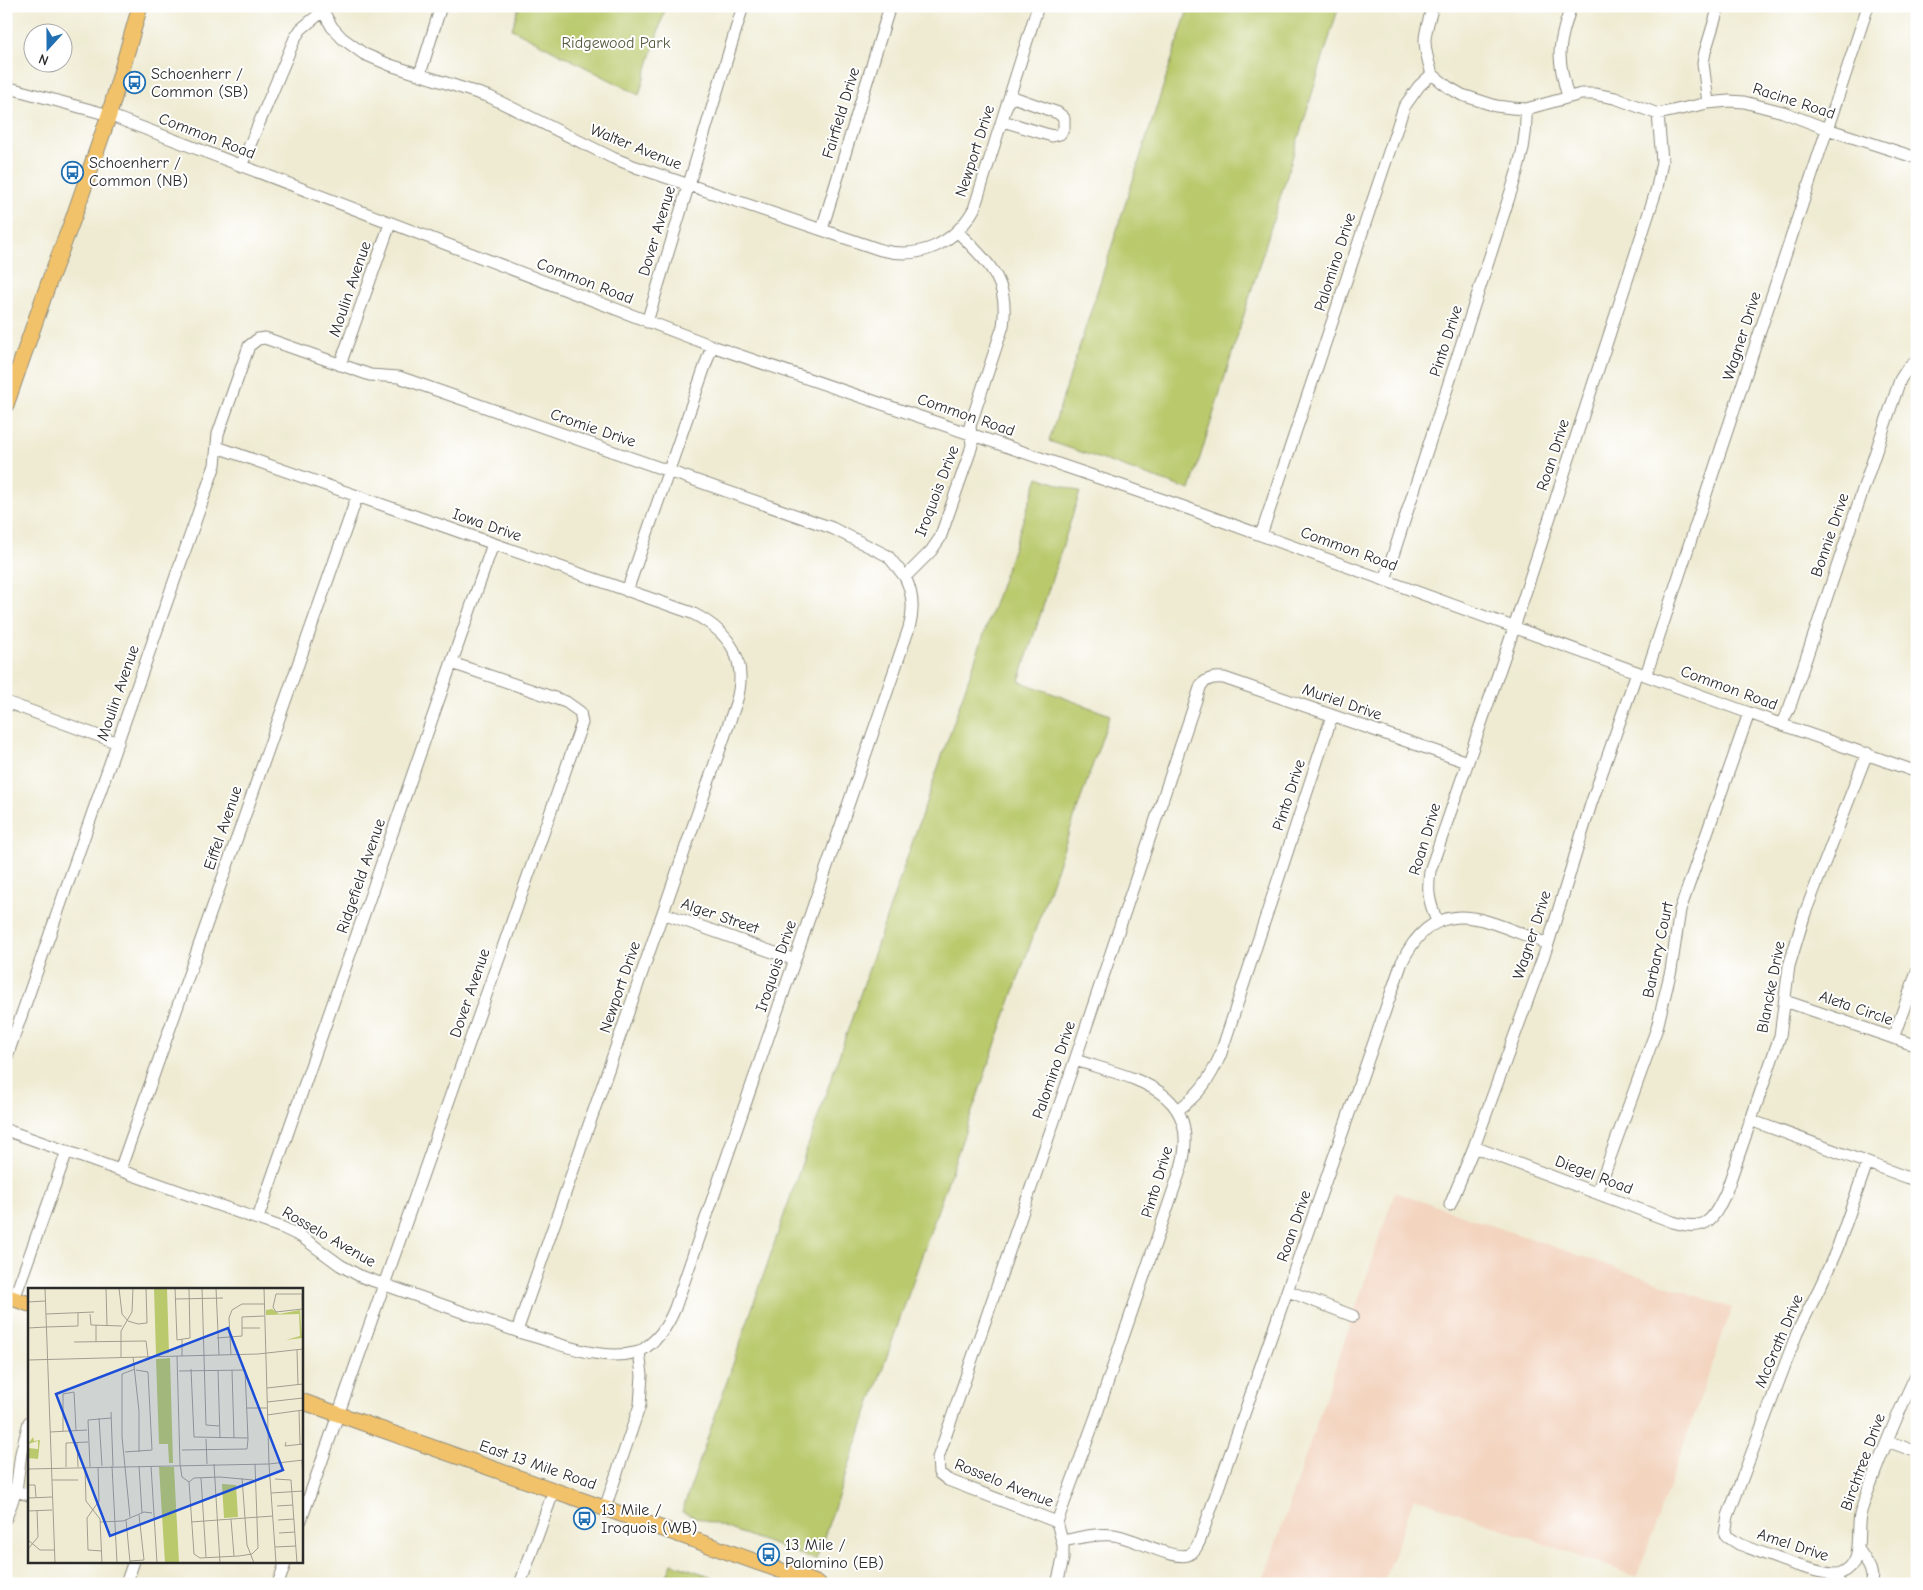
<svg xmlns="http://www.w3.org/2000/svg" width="1923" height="1590" font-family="'Comic Neue',sans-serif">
<rect width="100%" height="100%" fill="#fff"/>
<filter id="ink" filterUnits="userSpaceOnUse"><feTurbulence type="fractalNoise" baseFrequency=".02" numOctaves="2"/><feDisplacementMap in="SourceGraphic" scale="10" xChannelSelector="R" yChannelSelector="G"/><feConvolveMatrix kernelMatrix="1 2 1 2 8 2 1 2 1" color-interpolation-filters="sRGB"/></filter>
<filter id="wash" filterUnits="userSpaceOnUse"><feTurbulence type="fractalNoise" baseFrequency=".0096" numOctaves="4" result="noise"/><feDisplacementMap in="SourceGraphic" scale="20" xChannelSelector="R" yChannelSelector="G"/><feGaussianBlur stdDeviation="1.12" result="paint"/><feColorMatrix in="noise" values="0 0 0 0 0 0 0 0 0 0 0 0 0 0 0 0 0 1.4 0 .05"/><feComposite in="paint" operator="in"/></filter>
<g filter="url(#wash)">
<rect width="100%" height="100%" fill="#efebd3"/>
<path fill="#f3d4bf" d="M1395 1192 1732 1308 1637 1577 1414 1497 1383 1584H1262Z"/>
<path fill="#b9c96c" stroke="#727a4c" d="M519 6H666L639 95 512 29Z
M1189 6H1339L1190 490 1049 441Z
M1038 477 1080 492 1019 681 1110 715 816 1560 682 1512Z
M672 1563 733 1584H664Z"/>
</g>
<g filter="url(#ink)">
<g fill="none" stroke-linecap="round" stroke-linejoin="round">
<defs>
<path id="minor" d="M320 6 332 27 342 38 364 54 390 65 490 97 613 158 636 167 881 250C920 260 954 244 974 209L1038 6
M420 74 441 6
M1432 74 1448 87 1462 95 1496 106 1512 108 1526 109 1581 94H1594L1615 98 1658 114 1708 103 1729 101 1744 102 1783 112 1827 129 1917 158
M1432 74C1422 42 1423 38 1433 6
M6 87 109 115 715 347 1184 507 1749 713 1917 772
M1568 97C1556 54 1558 48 1571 6
M1708 103 1703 63 1705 52 1719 6
M1003 121 1052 136 1060 134 1064 128V118L1058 113 1010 96
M241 166 295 38 301 29 322 12
M822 229 890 6
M647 322 743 6
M340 365 390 224
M217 447 692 613C730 632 749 660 736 703L517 1331
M1261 535 1404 107 1419 86 1432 74
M1385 580 1514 182C1522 156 1527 137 1526 109
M627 591 712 346
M1646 675 1868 6
M6 702 118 743
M1781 724 1789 709 1900 380 1907 369 1917 360
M663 913 795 960
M1437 921C1429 902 1427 892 1430 871L1509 643 1657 188 1662 161 1658 114
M1785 1001 1917 1046
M1893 1038 1917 972
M6 1059 215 465 218 434 249 346 258 339 265 338 370 375 399 377 832 528 888 556 905 577
M1178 1110C1199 1094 1209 1081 1220 1056L1332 716
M1750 1120 1917 1181
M6 1130 283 1228 302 1237 340 1265 360 1276 525 1334C563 1344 599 1362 639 1352
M1474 1147 1673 1222C1706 1232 1713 1221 1726 1192L1780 1036 1789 966 1805 913 1867 753
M1867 1163 1837 1249 1821 1285 1797 1333 1728 1516 1725 1534 1728 1537 1739 1544C1758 1551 1825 1579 1841 1573 1865 1563 1856 1535 1860 1515 1864 1500 1870 1486 1875 1472 1888 1438 1901 1406 1917 1373
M120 1170 357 497
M1597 1193 1657 1028 1671 970 1680 910 1749 713
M1450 1205 1474 1147 1548 944 1591 804 1637 672
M258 1218 493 544
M1288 1291 1353 1316
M14 1299 67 1151
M1887 1441 1917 1452
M6 1488 29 1495
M605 1508 640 1405 642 1375 639 1352C657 1341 667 1328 675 1308L909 628C914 611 913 593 905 577L931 551 940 538 970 452 972 445 970 426 1003 326C1010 280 988 263 958 232
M6 1518 16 1491 21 1453 29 1422
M301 1520 582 723 580 712 566 702 452 663
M1057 1522 948 1480 939 1473 938 1458 1075 1060 1201 685C1208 678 1214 677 1224 678L1467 762
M1062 1541C1079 1538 1096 1533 1113 1535 1133 1537 1171 1560 1188 1555 1195 1552 1197 1546 1200 1540L1402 962C1438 888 1490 923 1548 944
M1859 1550C1865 1560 1876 1572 1870 1584
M1831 1575 1841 1584
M126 1584 134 1561
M278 1584 286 1561
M520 1584 554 1490
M1057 1584 1063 1559V1545L1057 1522 1095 1419 1181 1168C1203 1088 1133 1079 1075 1060"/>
<path id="major" d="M6 405 50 279 73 219 109 115 140 6
M6 1296 29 1304
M301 1401 819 1584"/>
</defs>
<use href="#minor" stroke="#8d8b7f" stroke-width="13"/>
<use href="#major" stroke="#8d8b7f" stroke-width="17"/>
<use href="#minor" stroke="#fff" stroke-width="11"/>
<use href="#major" stroke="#f2c26a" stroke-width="15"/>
</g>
</g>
<defs>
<symbol id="bus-ring" viewBox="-11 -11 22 22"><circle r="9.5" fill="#fff" stroke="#1f6fb2" stroke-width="1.5"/><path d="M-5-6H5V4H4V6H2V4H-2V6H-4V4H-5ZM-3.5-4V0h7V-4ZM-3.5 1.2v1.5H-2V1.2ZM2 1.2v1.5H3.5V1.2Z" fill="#1f6fb2"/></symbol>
</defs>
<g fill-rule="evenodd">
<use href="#bus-ring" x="122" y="70" width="25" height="25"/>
<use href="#bus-ring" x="60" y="160" width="25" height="25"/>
<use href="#bus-ring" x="572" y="1506" width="25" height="25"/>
<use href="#bus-ring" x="756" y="1542" width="25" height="25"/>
</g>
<g text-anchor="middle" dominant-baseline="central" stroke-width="4" stroke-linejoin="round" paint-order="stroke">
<g font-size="16" fill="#565a3e" stroke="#fff">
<text x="616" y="43">Ridgewood Park</text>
</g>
<g font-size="16" fill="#2b2b2b" stroke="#fff" text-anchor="start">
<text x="151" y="74">Schoenherr /<tspan x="151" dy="18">Common (SB)</tspan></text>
<text x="89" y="163">Schoenherr /<tspan x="89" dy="18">Common (NB)</tspan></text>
<text x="601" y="1510">13 Mile /<tspan x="601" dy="18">Iroquois (WB)</tspan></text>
<text x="785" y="1545">13 Mile /<tspan x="785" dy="18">Palomino (EB)</tspan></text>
</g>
<g font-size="16" fill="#2b2b2b" stroke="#fff">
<text transform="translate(1794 101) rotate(18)">Racine Road</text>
<text transform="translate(841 113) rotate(-73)">Fairfield Drive</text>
<text transform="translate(207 136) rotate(21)">Common Road</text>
<text transform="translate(636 147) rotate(22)">Walter Avenue</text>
<text transform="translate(975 151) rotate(-72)">Newport Drive</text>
<text transform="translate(657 231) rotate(-73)">Dover Avenue</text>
<text transform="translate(1335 262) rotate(-72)">Palomino Drive</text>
<text transform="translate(585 281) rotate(21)">Common Road</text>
<text transform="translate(350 289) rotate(-71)">Moulin Avenue</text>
<text transform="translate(1742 336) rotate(-72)">Wagner Drive</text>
<text transform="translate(1446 341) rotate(-72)">Pinto Drive</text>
<text transform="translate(966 415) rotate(19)">Common Road</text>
<text transform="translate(593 428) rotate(19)">Cromie Drive</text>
<text transform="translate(1553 455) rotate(-72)">Roan Drive</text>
<text transform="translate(937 491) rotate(-69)">Iroquois Drive</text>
<text transform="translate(487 525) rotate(19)">Iowa Drive</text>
<text transform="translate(1830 535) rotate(-71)">Bonnie Drive</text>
<text transform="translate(1349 549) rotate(20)">Common Road</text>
<text transform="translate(1729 688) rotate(20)">Common Road</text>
<text transform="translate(118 693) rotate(-71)">Moulin Avenue</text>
<text transform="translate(1342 702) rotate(19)">Muriel Drive</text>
<text transform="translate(1289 795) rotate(-72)">Pinto Drive</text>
<text transform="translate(223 828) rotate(-71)">Eiffel Avenue</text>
<text transform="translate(1425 839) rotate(-73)">Roan Drive</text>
<text transform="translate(361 876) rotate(-71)">Ridgefield Avenue</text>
<text transform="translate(720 916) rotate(19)">Alger Street</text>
<text transform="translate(1532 935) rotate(-72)">Wagner Drive</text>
<text transform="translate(1658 950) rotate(-78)">Barbary Court</text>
<text transform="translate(776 966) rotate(-71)">Iroquois Drive</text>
<text transform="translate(620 987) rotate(-71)">Newport Drive</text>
<text transform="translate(1771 987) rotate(-79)">Blancke Drive</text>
<text transform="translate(470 993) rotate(-71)">Dover Avenue</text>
<text transform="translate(1856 1008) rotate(19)">Aleta Circle</text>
<text transform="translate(1054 1070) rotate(-71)">Palomino Drive</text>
<text transform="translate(1594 1175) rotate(21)">Diegel Road</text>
<text transform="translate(1157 1182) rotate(-73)">Pinto Drive</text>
<text transform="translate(1294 1226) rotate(-71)">Roan Drive</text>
<text transform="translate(329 1237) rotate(30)">Rosselo Avenue</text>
<text transform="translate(1779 1341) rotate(-67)">McGrath Drive</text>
<text transform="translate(1863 1462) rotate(-70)">Birchtree Drive</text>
<text transform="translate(538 1465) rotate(19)">East 13 Mile Road</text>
<text transform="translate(1004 1483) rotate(22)">Rosselo Avenue</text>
<text transform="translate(1793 1545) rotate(18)">Amel Drive</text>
</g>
</g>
<g transform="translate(28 1288)">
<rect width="275" height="275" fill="#efebd3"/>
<path d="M126 0H139L141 65 128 66ZM244 21 251 26 272 22 274 50 258 52 272 48 271 26 238 27V22ZM142 70 145 175H141L140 156H131L128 71ZM5 149 6 153 12 152 10 171 0 170V160L10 161V153L0 156ZM131 179H146L151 275H137ZM194 196 208 197 210 229 196 230Z" fill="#b9c96c"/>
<path fill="none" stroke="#a19e90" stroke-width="1" d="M17 0 27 275M78 0 79 37M91 0 94 26 100 33 110 36 119 35 118 0M147 0 149 52 162 50 161 0M174 0 178 137 191 138M188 0 191 67M236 0 241 176 248 275M274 7 275 50M147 11 195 10M0 14 17 13M274 21 248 24 245 19 248 6H275M18 26 66 24M62 26 63 37 94 38M68 37V54M18 39 50 38V25M0 40 18 39M214 40H232M189 50 214 48V29L236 28M154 51V68M46 54 118 53 120 69M269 62 270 97M203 67 201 30 204 22 214 16H236M149 68 152 176 154 189 161 194M93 69V43L104 24 105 0M105 69 111 123V164M0 72 230 66 275 61M163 81 166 149 220 150M190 82 192 150M204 82 206 150M151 83 217 82 220 151 219 161 154 162M239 100 275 96M239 114 275 110M218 120H239M271 123 272 156M83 124 85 178M239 127 275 122M71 130 74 178M35 143V106L46 104 48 142M22 144 59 142M178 151 179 176M49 154 50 179M258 154 257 158 275 156M97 164 124 162 120 84 108 82M274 172 275 190M186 176 192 275M84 178 89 275M111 178 114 225M123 178 129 275M38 179V155L60 154M57 179 58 213 72 231 74 275M62 179 60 132 83 130M70 179 71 213 59 230 60 262 74 263M0 181 241 176 275 172M173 190 178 269M214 190 219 257 226 275M247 191 263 192 269 275M24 192H50M161 194 166 266M161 194 166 190 192 189 225 192M0 197H7L8 209M243 205 275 203M0 210 24 209M249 218 265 217M0 223 24 222M102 229 94 149V86L107 81M203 231 206 268M98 232 102 274M250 232 266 231M72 234 95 233 116 224 124 225M163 234 245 228M251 245 267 244M0 252 12 262H26M247 259 268 258M0 261 10 249 9 222M166 266 172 270 211 268 224 266 230 260 227 176M102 273 116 272 111 227"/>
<path fill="#1d4ed8" fill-opacity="0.15" stroke="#1d4ed8" stroke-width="2.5" d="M200 40 255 182 82 248 28 106Z"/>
<rect width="275" height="275" fill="none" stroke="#2b2b2b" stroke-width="2.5"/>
</g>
<rect width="1923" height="1590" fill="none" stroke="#fff" stroke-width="25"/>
<g transform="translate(48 48) rotate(201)"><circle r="24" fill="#ffffff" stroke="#aaaaaa"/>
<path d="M0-4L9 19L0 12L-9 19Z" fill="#1f6fb2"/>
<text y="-8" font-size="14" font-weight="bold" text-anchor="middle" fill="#2b2b2b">N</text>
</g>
</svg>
